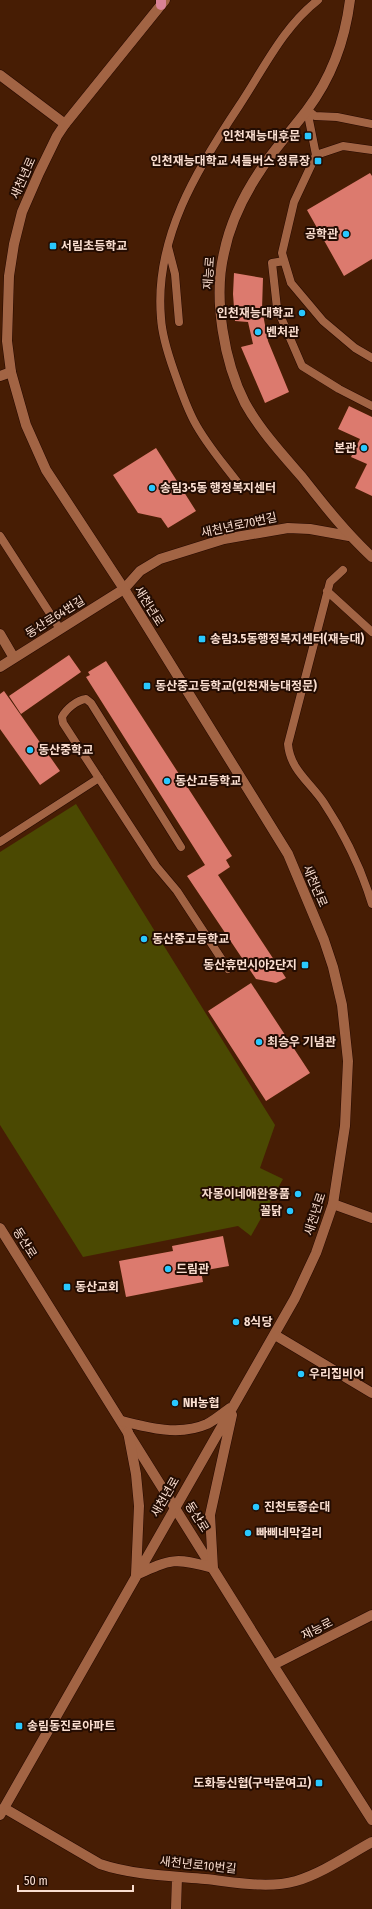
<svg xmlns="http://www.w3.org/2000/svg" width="372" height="1909" font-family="'Fira Sans Condensed','Noto Sans KR',sans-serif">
<rect width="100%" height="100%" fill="#471d04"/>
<path fill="#4b4902" d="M76 804 275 1125 260 1168 283 1179 251 1236 238 1226 83 1257 0 1125V852Z"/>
<path fill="#dc7a6e" d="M370 173 372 176V259L344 276 307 210Z
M234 273 263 278 262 309 268 341 289 392 265 403 241 347 253 344 248 322 235 321 233 294Z
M349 406 372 417V496L355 488 367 464 351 457 360 439 338 429Z
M156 448 196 511 168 528 161 518 138 513 113 475Z
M69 655 81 672 21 714 9 696Z
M106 661 232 856 226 860 230 867 218 875 286 978 276 983 256 979 187 876 205 865 86 677 90 675 88 672Z
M4 691 60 771 40 785 0 729V694Z
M251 983 310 1073 266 1101 208 1011Z
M223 1236 229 1266 201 1271 203 1282 126 1297 119 1261 173 1251 172 1246Z"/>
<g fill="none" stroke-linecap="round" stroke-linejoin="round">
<defs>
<path id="service" d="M307 110 316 155 294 202 282 253 291 283 323 321 355 348 372 358
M307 110 315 116 337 117 372 124
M316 155 343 146 372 150
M168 247 175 274 179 322
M284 261 272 263 277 308 302 366 339 389 372 406
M238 483C223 463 206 444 194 421 186 406 180 388 174 371 168 354 162 336 161 318 154 239 197 169 239 106 263 70 283 27 318 0
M0 536 60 629
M343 570 330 582 288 744C290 770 311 783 324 803 345 835 361 868 372 904
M327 591 372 632
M0 842 99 778
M181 847 91 703 86 699C77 700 66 709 62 717L63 723 156 866 177 891 228 969"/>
<path id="minor" d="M0 75 65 124
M0 634 14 658
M0 667 124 589 140 571 160 559 224 539 288 528 310 529 349 536
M333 1204 372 1218
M275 1335 372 1393
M4 1808 100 1864C132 1875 171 1876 205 1879 235 1882 267 1889 296 1881 323 1873 348 1855 372 1842
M176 1909 177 1877"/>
<path id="tertiary" d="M350 0C345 40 332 77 307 110 292 130 274 149 260 171 244 195 230 223 224 253 213 298 224 362 245 403 260 430 282 454 302 477 324 505 346 533 372 557
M0 376 11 372
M0 1228 273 1665 372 1820
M273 1665 372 1615"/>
<path id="secondary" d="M122 1421C149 1428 180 1436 207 1424 215 1420 223 1413 230 1408
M128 1432 136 1474 139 1506 136 1575C171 1559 175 1557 213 1568L210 1515 232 1415
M0 1815 295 1298 316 1253 333 1204 345 1126 348 1061 342 1005 333 967 324 940 288 854 124 589 46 470 26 425 11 372 7 341 9 276 14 244 22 212 39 173 57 136 65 124 165 0"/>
<path id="primary" d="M161 0V5"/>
</defs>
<use href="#service" stroke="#260900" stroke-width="9"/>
<use href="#minor" stroke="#260900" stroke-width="11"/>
<use href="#tertiary" stroke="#260900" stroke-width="11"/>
<use href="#secondary" stroke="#260900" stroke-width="11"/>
<use href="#primary" stroke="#260900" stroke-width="11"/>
<use href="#service" stroke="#a26444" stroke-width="8"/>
<use href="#minor" stroke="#a26444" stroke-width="10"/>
<use href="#tertiary" stroke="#a26444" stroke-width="10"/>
<use href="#secondary" stroke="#a26444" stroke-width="10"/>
<use href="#primary" stroke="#d98396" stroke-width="10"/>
</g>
<g fill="#29c8ff" stroke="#230c02" stroke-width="1.5">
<rect x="304" y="132" width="8" height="8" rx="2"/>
<rect x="314" y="157" width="8" height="8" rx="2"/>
<circle cx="346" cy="234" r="4"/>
<rect x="49" y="242" width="8" height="8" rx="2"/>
<circle cx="302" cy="313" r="4"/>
<circle cx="258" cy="332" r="4"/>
<circle cx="364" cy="448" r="4"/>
<circle cx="152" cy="488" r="4"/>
<rect x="198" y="635" width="8" height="8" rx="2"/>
<rect x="143" y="682" width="8" height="8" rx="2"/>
<circle cx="30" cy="750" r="4"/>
<circle cx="167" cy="781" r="4"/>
<circle cx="144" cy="939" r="4"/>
<rect x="301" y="961" width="8" height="8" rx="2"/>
<circle cx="259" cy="1042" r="4"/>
<circle cx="298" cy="1194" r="4"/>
<circle cx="290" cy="1211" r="4"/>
<circle cx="168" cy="1269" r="4"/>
<rect x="63" y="1283" width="8" height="8" rx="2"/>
<circle cx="236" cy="1322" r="4"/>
<circle cx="301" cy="1374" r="4"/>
<circle cx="175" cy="1403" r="4"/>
<circle cx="256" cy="1507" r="4"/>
<circle cx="248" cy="1533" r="4"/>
<rect x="15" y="1722" width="8" height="8" rx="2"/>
<rect x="315" y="1779" width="8" height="8" rx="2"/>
</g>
<g text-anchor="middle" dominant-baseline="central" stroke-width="4" stroke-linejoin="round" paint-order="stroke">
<g font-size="12" font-weight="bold" fill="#faded0" stroke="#230c02" text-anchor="start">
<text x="300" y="136" text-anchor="end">인천재능대후문</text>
<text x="310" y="161" text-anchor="end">인천재능대학교 셔틀버스 정류장</text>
<text x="338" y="234" text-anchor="end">공학관</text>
<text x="61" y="246">서림초등학교</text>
<text x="294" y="313" text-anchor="end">인천재능대학교</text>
<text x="266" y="332">벤처관</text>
<text x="356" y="448" text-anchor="end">본관</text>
<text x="160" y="488">송림3·5동 행정복지센터</text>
<text x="210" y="639">송림3.5동행정복지센터(재능대)</text>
<text x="155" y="686">동산중고등학교(인천재능대정문)</text>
<text x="38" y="750">동산중학교</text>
<text x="175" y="781">동산고등학교</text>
<text x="152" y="939">동산중고등학교</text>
<text x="297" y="965" text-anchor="end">동산휴먼시아2단지</text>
<text x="267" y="1042">최승우 기념관</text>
<text x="290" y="1194" text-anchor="end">자몽이네애완용품</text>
<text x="282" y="1211" text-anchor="end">꼴닭</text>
<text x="176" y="1269">드림관</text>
<text x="75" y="1287">동산교회</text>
<text x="244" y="1322">8식당</text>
<text x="309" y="1374">우리집비어</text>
<text x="183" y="1403">NH농협</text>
<text x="264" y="1507">진천토종순대</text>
<text x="256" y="1533">빠삐네막걸리</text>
<text x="27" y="1726">송림동진로아파트</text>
<text x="311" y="1783" text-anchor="end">도화동신협(구박문여고)</text>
</g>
<g font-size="12" fill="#faded0" stroke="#230c02">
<text transform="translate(23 178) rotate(-66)">새천년로</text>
<text transform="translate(209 273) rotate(-86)">재능로</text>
<text transform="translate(239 525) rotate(-12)">새천년로70번길</text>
<text transform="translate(149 606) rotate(58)">새천년로</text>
<text transform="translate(55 617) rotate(-32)">동산로64번길</text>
<text transform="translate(315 886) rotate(67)">새천년로</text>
<text transform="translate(315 1214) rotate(-72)">새천년로</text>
<text transform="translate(25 1243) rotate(58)">동산로</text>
<text transform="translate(165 1497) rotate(-60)">새천년로</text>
<text transform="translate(197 1517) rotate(58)">동산로</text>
<text transform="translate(317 1629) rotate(-27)">재능로</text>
<text transform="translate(198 1865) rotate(6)">새천년로10번길</text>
</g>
</g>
<path d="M18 1885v6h115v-6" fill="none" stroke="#faded0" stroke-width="2"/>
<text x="24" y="1885" font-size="12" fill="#faded0" stroke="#230c02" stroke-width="3" paint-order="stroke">50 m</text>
</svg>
